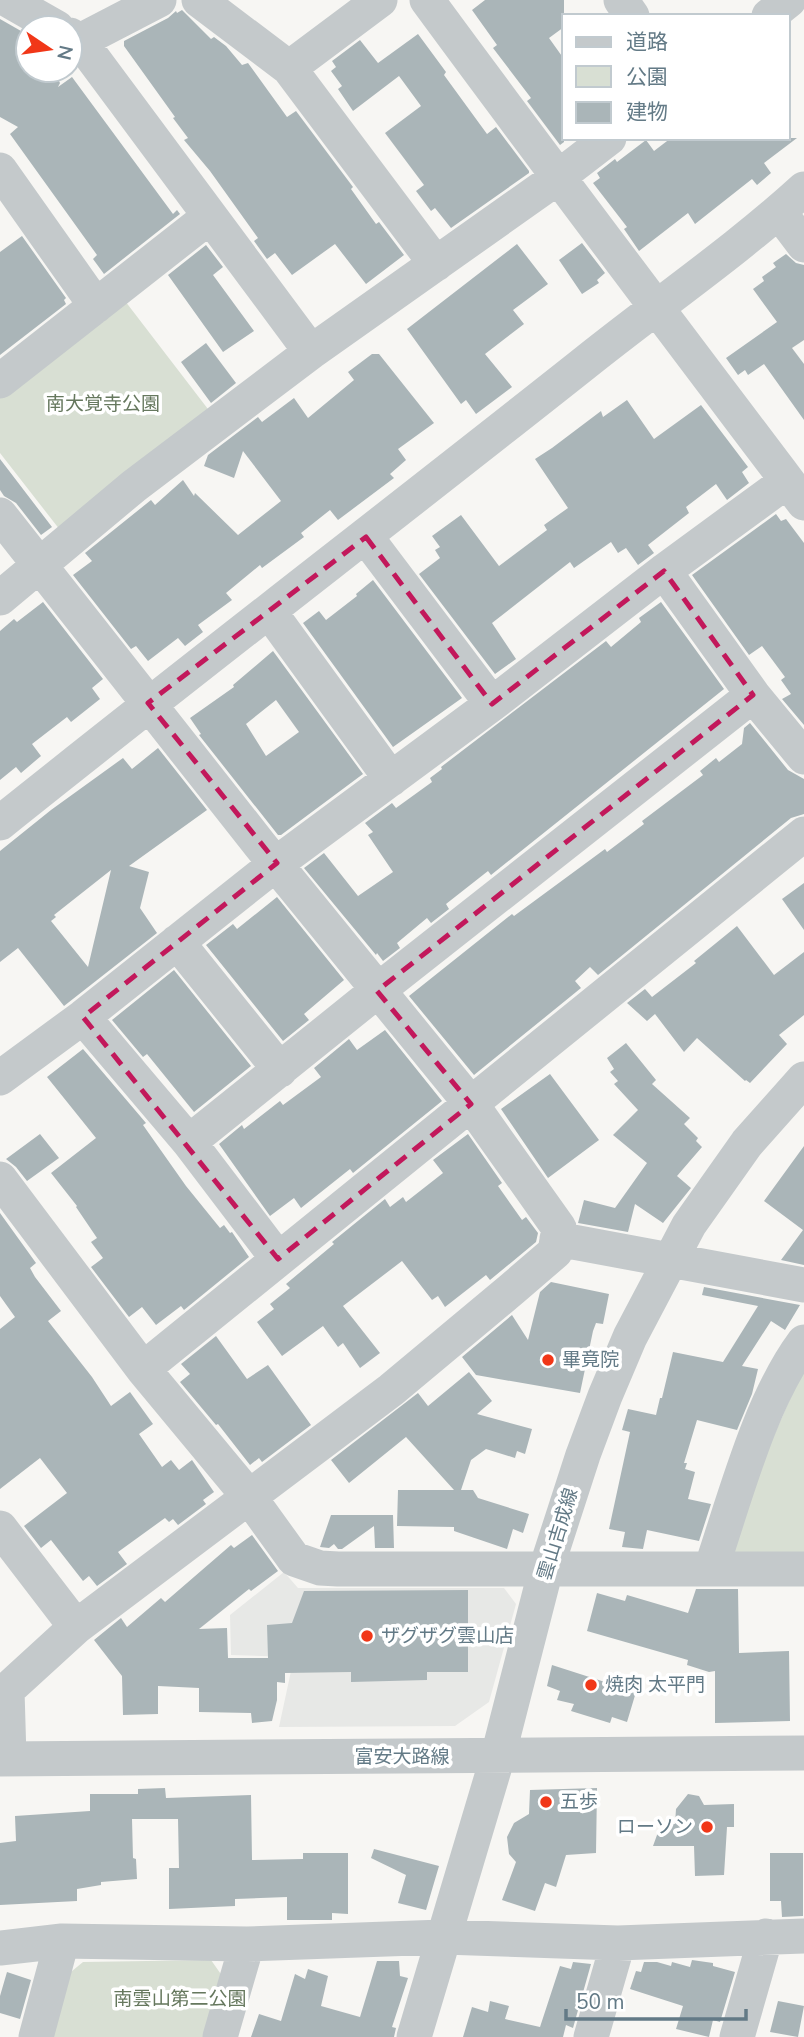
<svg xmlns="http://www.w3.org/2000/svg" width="804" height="2037" font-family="'Nunito Sans','Noto Sans JP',sans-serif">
<rect width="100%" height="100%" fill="#f7f6f3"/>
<path fill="#e7e8e6" d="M284 1572 298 1588H504L516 1604 489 1702 455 1726 279 1727 294 1657 231 1655 230 1615Z"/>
<path fill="#d8dfd3" d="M122 297 211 413 60 530 0 453V393Z
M804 1367V1559L738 1560 729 1548 733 1529Z
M211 1960 225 1980 209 2037H48L66 1976 83 1962Z"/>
<path fill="#aab5b8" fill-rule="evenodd" d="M485 0H564V27L549 38 564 59V142L560 145 527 101 531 98 493 48 497 45 472 10Z
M182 10 211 39 214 37 226 46 242 65 248 63 287 117 296 111 353 187 351 189 376 224 379 222 404 255 366 284 335 244 292 275 275 253 267 259 254 241 258 238 210 171 184 140 188 138 173 118 175 117 124 46V41L168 18 176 11 177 13Z
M0 19 28 35V70H53L60 83 58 87 72 77 173 214 177 210 180 214 104 274 93 259 97 255 10 134 18 127 0 117Z
M418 34 446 72 444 75 487 134 496 127 529 171V173L451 228 435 208 431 211 416 191 424 185 385 133 421 106 399 76 353 111 338 89 342 86 331 71 336 67 332 61 360 40 378 63Z
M671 138H797L764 163 771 173 757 185 752 179 695 224 688 213 639 251 624 229 627 227 593 183 600 178 597 173 615 159 617 162 646 140 654 151Z
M22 236 66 298 64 300 66 304 0 355V252Z
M582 243 605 273 597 280 599 283 582 294 559 260Z
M517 244 548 284 513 310 524 324 485 354 512 387 476 414 466 400 461 404 407 329Z
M206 245 223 267 213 275 254 331 223 352 168 275Z
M786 254 796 263 804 265V340L792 348 804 364V420L764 364 748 375 745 370 738 375 726 358 777 322 753 289 764 281 762 277 776 267 773 263Z
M206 343 236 383 211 403 181 362Z
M372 354H379L434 423 398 449 406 460 390 474 394 478 338 520 330 510 301 533 304 537 262 568 260 565 226 593 232 600 198 625 203 632 185 646 178 638 148 661 136 646 131 649 73 575 92 561 85 553 151 500 155 505 183 480 194 496 195 493 238 535 281 501 243 451 234 478 204 466 208 455 258 417 262 422 294 398 308 418 354 380 348 372Z
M627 400 654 439 701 405 748 467 742 472 749 483 727 500 716 484 686 507 689 513 648 545 654 553 638 565 626 548 618 553 611 542 574 568 570 562 492 623 516 659 495 674 419 574 440 558 435 550 440 547 432 536 461 515 499 566 547 530 544 525 568 508 535 459 552 448 601 411 603 417Z
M0 459 52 527 41 535 16 503 4 496 0 490Z
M776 514 781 521 786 519 804 543V725L782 699 791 694 781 680 785 677 762 646 749 655 692 575Z
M373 580 462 698 393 747 303 623 319 611 326 620 357 596 356 594Z
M43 602 103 679 92 688 100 699 71 722 67 717 32 744 41 756 21 773 16 767 0 780V631L14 619 17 622Z
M661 602 724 689 491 875 488 871 446 904 449 909 431 923 427 918 397 943 400 948 383 961 377 953 376 955 304 868 324 853 358 896 393 872 368 835 373 832 365 823 392 803 396 808 432 782 430 778 442 769 441 767 606 641 611 647 641 622 639 618Z
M273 651 363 774 281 835H278L199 735 201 734 190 718 234 687 233 685ZM276 700 299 732 266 756 246 724Z
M750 723 788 770 804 779V814L791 818 598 975 590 967 575 981 581 988 474 1075 409 996 512 914 514 916 605 849 607 852 644 824 642 821 703 775 700 771 716 758 719 762 742 744 744 728Z
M158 748 207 810 129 866 149 872 140 908 157 933 64 1006 18 948 0 962V851L51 810 123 758 132 769ZM111 870 88 967 51 921 56 917 54 915Z
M804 883V930L782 899Z
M277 897 344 980 304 1014 309 1020 283 1041 206 945 233 924 237 929Z
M737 926 774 975 804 952V1015L779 1035 787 1044 750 1083 746 1080 745 1081 697 1038 684 1052 655 1014 647 1021 627 1003 645 989 652 997 696 963 694 961Z
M174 970 251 1066 194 1112 147 1054 143 1057 112 1020Z
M385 1030 442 1101 353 1173 350 1169 301 1208 294 1198 270 1216 219 1144 242 1125 244 1129 280 1101 283 1105 321 1077 314 1068 349 1039 357 1050Z
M626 1043 656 1080 652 1084 690 1118 684 1124 698 1138 696 1141 702 1147 677 1176 691 1188 663 1223 635 1204 628 1232 578 1223 584 1200 615 1208 647 1163 613 1135 638 1110 614 1084 618 1081 610 1072 614 1069 607 1058Z
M83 1049 146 1123 143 1125 186 1186 220 1228 224 1225 230 1233 232 1232 249 1257 184 1310 181 1306 156 1325 142 1307 129 1317 91 1267 103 1258 91 1242 97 1238 76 1207 77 1206 51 1173 96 1138 47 1077Z
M550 1074 599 1140 548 1178 501 1109Z
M40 1134 59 1158 27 1181 16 1167 6 1159Z
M468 1134 502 1183 498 1186 522 1220 526 1217 538 1233 536 1242 490 1280 486 1275 445 1307 438 1296 432 1300 402 1261 343 1306 380 1353 360 1368 343 1343 338 1347 323 1326 282 1356 257 1322 274 1309 270 1304 290 1288 286 1284 334 1244 332 1242 385 1199 390 1207 403 1197 406 1202 443 1173 433 1160Z
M804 1146V1265L781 1260 803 1230 764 1201Z
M0 1213 36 1263 30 1268 35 1277 61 1311 48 1321 92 1377 111 1406 130 1392 153 1424 139 1434 162 1467 171 1460 179 1470 192 1460 214 1492 203 1500 206 1504 178 1525 173 1519 169 1522 165 1518 118 1552 127 1564 97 1586 89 1576 83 1581 51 1540 41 1548 24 1526 67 1493 40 1458 0 1489V1329L15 1317 0 1296Z
M551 1282 609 1294 603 1324 596 1323 593 1331 580 1393 476 1375 462 1357 512 1315 528 1340 540 1292Z
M704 1287 800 1305 785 1330 771 1321 742 1366 758 1369 752 1394 737 1430 697 1420 684 1463H687L685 1469 695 1472 688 1499 711 1504 699 1541 647 1530 643 1549 622 1547 625 1532 609 1529 630 1432 622 1430 628 1409 656 1415 660 1398H662L673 1352 723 1362 758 1306 702 1295Z
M216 1336 247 1379 268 1365 311 1425 262 1462 259 1458 250 1465 218 1424 216 1425 180 1382 190 1374 181 1364Z
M469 1372 492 1401 477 1414 532 1429 525 1454 517 1451 515 1458 486 1449 471 1460 461 1490H473L478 1498 529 1514 523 1533 513 1529 507 1549 454 1531V1527L397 1526 398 1490H454L406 1437 349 1483 331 1460 418 1393 428 1406Z
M331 1515H393L394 1548H375L374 1526 342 1549H338L334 1544 329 1548 320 1547Z
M252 1535 278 1571 251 1591 249 1589 199 1629 227 1628 228 1658H268L267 1625 292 1623 304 1591 468 1590V1672H427V1680L351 1682V1672L285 1673V1683L277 1682V1700L272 1721 252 1723 251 1713 199 1712V1688L158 1686V1714L123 1715 122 1676 94 1640 121 1618 127 1627 161 1598 165 1602 231 1545 234 1548Z
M696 1589H738L739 1653 789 1651 790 1721 715 1723V1671L709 1672 687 1665 688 1660 587 1631 597 1593 625 1601 627 1595 688 1613Z
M552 1665 636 1692 627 1722 612 1717 610 1723 571 1711 574 1704 557 1700 560 1691 547 1686Z
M165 1788 166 1798 251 1795 252 1860 303 1859V1853H348V1914L332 1913V1920H287V1897L235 1899V1906L169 1909V1868H179L178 1819H132L133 1858 136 1859 137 1879 101 1882V1885L77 1889V1901L0 1905V1843L16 1841 15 1816 90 1811V1794H138V1789Z
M597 1788 596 1853 566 1855 556 1887 545 1883 535 1911 502 1900 516 1862 509 1854 507 1837 514 1823 529 1814 530 1790Z
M688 1794 699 1796 704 1805 734 1804V1827H727L724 1875 695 1876 694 1846H653L661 1824H675L676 1809Z
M374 1849 439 1866 426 1910 398 1903 406 1875 371 1858Z
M770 1853H803V1916L782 1917 781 1901H770Z
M692 1960 713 1963V1966L735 1972 720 2022 713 2020 709 2037 676 2029 683 2006 630 1989 636 1971 641 1972 644 1962H657L671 1966 672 1962 690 1967Z
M377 1961H399L400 1976 408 1978 392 2027 396 2028 394 2037H251L259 2014 281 2021 295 1974 305 1979 308 1969 328 1976 321 2006 360 2017Z
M573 1962 591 1964 573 2028 566 2025 563 2037H463L472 2007 488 2012 490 2001 509 2006 505 2019 540 2027 560 1966 571 1969Z
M7 1972 31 1980 20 2019 0 2013V1996Z
M778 2001 804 2006 798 2037 770 2032Z"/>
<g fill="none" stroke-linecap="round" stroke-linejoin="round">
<path stroke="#c4c9cb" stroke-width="35" d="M8 0 57 28
M199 0 289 68 436 264
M427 0C551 169 678 336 804 503
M621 0 632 16
M769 16 789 0
M70 35 80 41 311 352
M80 41 159 0
M289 68 380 0
M0 170 96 306
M779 212 804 245
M0 381 209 217
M0 515 260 845 471 1104 559 1228 555 1252 512 1289 391 1390 76 1627 7 1690 9 1758
M366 537 492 704
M664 571 753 695 804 757
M0 598 134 486 311 352 557 178 609 138
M269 611 391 779
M0 823C192 669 388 519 581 366 654 307 735 252 804 189
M177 942 280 1070
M83 1017 189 1142 278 1259
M0 1078 83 1017 277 863 492 704 664 571 787 481
M189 1142 377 991 753 695
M0 1179 143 1369 250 1498 294 1559 320 1568 338 1569H804
M557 1239 804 1285
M143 1369 804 834
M0 1528 76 1627
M711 1569C735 1498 760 1401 804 1342
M0 1759 804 1753
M0 1948 62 1941 247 1944 443 1937 618 1943 804 1936
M36 2037 62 1941
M220 2037 247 1944
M414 2037 498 1756 546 1569 583 1455 605 1396 630 1337 689 1225 747 1143 804 1079
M591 2037 618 1943
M737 2037 766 1936"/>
</g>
<path fill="none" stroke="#c2185b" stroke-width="5" stroke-dasharray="14 9" stroke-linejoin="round" d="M366 537 492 704 664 571 753 695 377 991 471 1104 278 1259 83 1017 277 863 148 703Z"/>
<g fill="#f13718" stroke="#fff" stroke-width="2.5">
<circle cx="548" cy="1360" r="7"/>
<circle cx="367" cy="1636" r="7"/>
<circle cx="591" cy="1685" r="7"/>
<circle cx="546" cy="1802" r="7"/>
<circle cx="707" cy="1827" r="7"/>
</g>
<g text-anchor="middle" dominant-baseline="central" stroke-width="7" stroke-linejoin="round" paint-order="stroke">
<g font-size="19" fill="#66785e" stroke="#fff">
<text x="103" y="404">南大覚寺公園</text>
<text x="180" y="1999">南雲山第二公園</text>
</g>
<g font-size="19" fill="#637a86" stroke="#fff" text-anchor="start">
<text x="562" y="1360">畢竟院</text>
<text x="381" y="1636">ザグザグ雲山店</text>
<text x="605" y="1685">焼肉 太平門</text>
<text x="560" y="1802">五歩</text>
<text x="693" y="1827" text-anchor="end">ローソン</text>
</g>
<g font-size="19" fill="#637a86" stroke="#fff">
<text transform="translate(558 1534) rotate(-73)">雲山吉成線</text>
<text x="402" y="1757">富安大路線</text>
</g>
</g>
<rect x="562" y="14" width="228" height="126" fill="#ffffff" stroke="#c1cacf" stroke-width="2"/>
<rect x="576" y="37" width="35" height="10" fill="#c4c9cb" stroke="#c1cacf" stroke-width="2"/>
<text x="626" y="49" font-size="21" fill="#637a86">道路</text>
<rect x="576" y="66" width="35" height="21" fill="#d8dfd3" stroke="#c1cacf" stroke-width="2"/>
<text x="626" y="84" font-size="21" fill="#637a86">公園</text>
<rect x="576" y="102" width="35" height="21" fill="#aab5b8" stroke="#c1cacf" stroke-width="2"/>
<text x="626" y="119" font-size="21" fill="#637a86">建物</text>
<g transform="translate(49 49) rotate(103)"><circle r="33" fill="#ffffff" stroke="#c1cacf" stroke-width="2"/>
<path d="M0-5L12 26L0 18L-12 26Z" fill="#f13718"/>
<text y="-10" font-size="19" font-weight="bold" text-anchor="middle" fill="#637a86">N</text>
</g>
<path d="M566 2009v10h180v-10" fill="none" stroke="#637a86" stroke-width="3.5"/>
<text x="576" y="2009" font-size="21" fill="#637a86" stroke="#ffffff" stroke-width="5" paint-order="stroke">50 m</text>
</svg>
